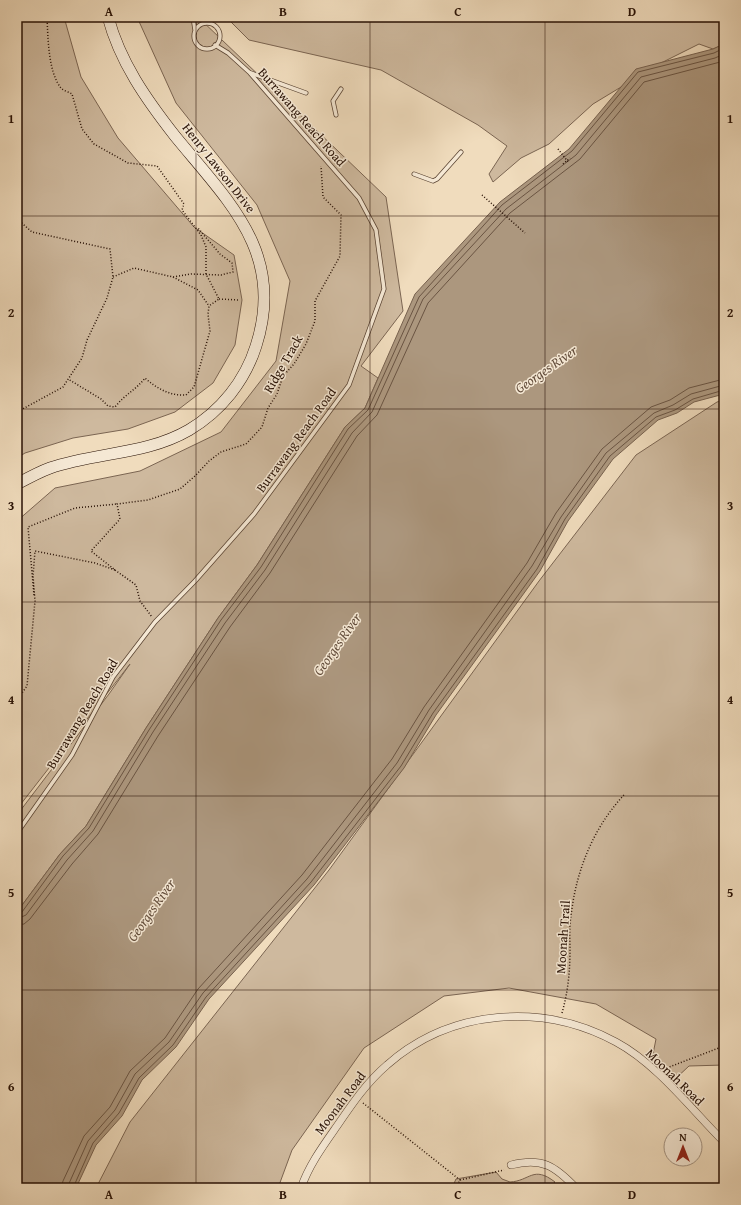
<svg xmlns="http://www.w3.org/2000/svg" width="741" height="1205" font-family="'Gentium Book Plus',serif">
<rect width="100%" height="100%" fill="#f0dcbd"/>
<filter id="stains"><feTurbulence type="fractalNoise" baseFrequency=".005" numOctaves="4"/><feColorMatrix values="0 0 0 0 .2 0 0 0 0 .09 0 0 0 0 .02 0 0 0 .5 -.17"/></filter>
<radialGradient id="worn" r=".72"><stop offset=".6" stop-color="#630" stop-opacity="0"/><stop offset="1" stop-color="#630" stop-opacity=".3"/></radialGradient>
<path fill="#ceb99e" stroke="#7b6552" d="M17 17H64L81 77 118 138 194 227 234 255 242 300 235 345 213 383 175 412 128 429 73 438 25 453 17 458Z
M137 17H198L386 197 403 311 361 366 378 378 365 408 345 427 257 565 218 618 146 728 86 826 60 854 17 912V815L109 694 130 664 17 809V521L55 488 140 471 221 432 276 361 290 281 257 205 176 103Z
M226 17H724V44L713 49 699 44 659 64 593 104 549 144 521 158 493 182 489 174 507 146 478 125 381 70 249 40Z
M724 400V1065L689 1066 674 1080 652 1059 656 1039 596 1004 509 988 444 996 364 1048 292 1150 278 1188H96L130 1122 329 870 539 581 636 455 717 402Z
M496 1172 502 1179 510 1182C530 1181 533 1165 555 1182L549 1188H452L456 1179Z"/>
<path fill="#ac977e" stroke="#77614e" d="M724 44V394L694 402 677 413 658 420 613 459 568 521 540 571 436 715 404 768 314 885 209 999 176 1047 142 1080 122 1116 96 1145 76 1188H17V912L60 854 86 826 146 728 218 618 257 565 345 427 365 408 415 294 500 202 569 149 636 69 713 49Z"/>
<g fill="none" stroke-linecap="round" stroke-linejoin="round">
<path stroke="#6a5442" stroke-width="1" d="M17 914 22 912 63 856 89 828 149 730 221 620 261 567 348 429 368 410 419 297 502 205 572 151 638 72 714 53 724 48
M17 919 26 915 67 860 93 831 153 732 225 623 265 570 352 433 372 412 423 299 506 209 576 155 641 77 715 58 724 54
M17 925 24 924 30 919 72 864 98 834 158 736 230 627 270 573 357 436 377 415 428 303 510 213 580 159 644 82 724 61
M61 1188 63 1181 84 1136 110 1107 130 1071 165 1038 198 989 302 875 392 759 424 707 527 563 556 513 602 449 651 407 670 400 689 388 724 379
M67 1188 88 1141 115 1110 135 1074 169 1042 203 993 307 879 397 763 429 710 532 566 561 517 606 453 654 413 673 405 691 394 724 385
M73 1188 93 1143 119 1113 139 1078 173 1045 206 997 311 882 401 766 433 713 537 569 565 519 610 456 656 417 675 410 693 399 724 390"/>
<defs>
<path id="lane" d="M193 17 195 30
M204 17 207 23
M194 36a13 13 0 1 1 26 0a13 13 0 1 1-26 0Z
M251 73 306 93
M336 115 333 101 341 89
M414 174 433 181 437 179 461 152
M17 833 72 755 113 677 155 622 195 581 254 514 349 385 384 289 376 230 359 198 250 73 228 53 215 45"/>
<path id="street" d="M511 1165C542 1157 555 1166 576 1188
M301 1188C309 1165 323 1146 337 1126 352 1104 367 1082 387 1065 450 1009 542 1002 616 1042 657 1064 691 1109 724 1142"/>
<path id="secondary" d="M17 484C28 478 39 472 50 468 96 452 146 455 189 430 221 411 245 381 256 346 286 253 228 201 175 136 146 99 120 62 108 17"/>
</defs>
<use href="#lane" stroke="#5a4433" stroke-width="5"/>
<use href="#street" stroke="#5a4433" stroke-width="8"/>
<use href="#secondary" stroke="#281105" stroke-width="12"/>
<path stroke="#281105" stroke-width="1.5" stroke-dasharray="1 2" stroke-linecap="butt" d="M47 17C48 37 48 72 61 88 64 91 69 92 72 94L82 129 94 144 128 163 157 166 184 204 182 210 201 235 206 247V274L219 299 209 306 208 314 210 331 194 387 186 395C171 396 157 389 145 378 136 390 125 394 115 407L108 406 101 399 68 379
M558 149 569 163
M563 164 570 158
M482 195 525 233
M17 219 32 232 110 249 113 277 107 298 87 340 82 358 63 387 17 412
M113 277 134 268 173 277 191 274 221 275 233 272 232 263 220 254 197 227
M173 277 198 290 209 306
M219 299 239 300
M115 570 136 585 140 601 152 617
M34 595 28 527 75 508 117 504
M17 700 27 686 35 601 33 576 35 551 95 563 115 570 91 551 120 519 117 504 148 500 180 489 195 476 209 461 221 452 246 444 262 427 268 408 277 394 283 376 294 364 306 344 315 321V301L340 256 341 215 323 197 321 166
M562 1013C568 992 570 971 570 950 570 939 569 927 571 916 576 871 593 828 624 795
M664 1069 724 1046
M363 1103 460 1180
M456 1188 460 1180 504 1170"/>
<use href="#lane" stroke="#f5e8d4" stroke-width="3.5"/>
<use href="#street" stroke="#f5e8d4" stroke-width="7"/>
<use href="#secondary" stroke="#f5e8d4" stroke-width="11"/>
</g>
<path fill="none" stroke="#281105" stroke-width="1" stroke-opacity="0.55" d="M196 17V1188M370 17V1188M545 17V1188M17 216H724M17 409H724M17 602H724M17 796H724M17 990H724"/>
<g text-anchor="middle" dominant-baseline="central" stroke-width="3" stroke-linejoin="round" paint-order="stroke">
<g font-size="13" fill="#281105" stroke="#f5e8d4">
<text transform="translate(302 117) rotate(49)">Burrawang Reach Road</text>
<text transform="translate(219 168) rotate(52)">Henry Lawson Drive</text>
<text transform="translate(283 364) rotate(-60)">Ridge Track</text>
<text transform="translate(296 440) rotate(-54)">Burrawang Reach Road</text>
<text transform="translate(82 714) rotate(-59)">Burrawang Reach Road</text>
<text transform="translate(563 937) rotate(-86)">Moonah Trail</text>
<text transform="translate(675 1077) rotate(44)">Moonah Road</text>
<text transform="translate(340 1103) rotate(-53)">Moonah Road</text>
</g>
<g font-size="14" font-style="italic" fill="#634d3b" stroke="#f5e8d4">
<text transform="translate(546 369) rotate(-35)">Georges River</text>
<text transform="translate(337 644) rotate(-55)">Georges River</text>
<text transform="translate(151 910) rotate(-55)">Georges River</text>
</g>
</g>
<rect width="741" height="1205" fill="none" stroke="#f0dcbd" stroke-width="44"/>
<g transform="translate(683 1147)"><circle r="19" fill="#f5e8d4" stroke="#a39281"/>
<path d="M0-3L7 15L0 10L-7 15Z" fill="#8f2418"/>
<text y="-6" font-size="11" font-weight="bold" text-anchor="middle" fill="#281105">N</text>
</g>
<rect x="22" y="22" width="697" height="1161" fill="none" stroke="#281105" stroke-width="1.5"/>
<g font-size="13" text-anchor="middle" font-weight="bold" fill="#281105">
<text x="109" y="16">A</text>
<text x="283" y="16">B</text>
<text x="458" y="16">C</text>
<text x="632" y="16">D</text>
<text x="11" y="123">1</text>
<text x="730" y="123">1</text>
<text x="11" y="317">2</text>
<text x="730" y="317">2</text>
<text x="11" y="510">3</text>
<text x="730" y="510">3</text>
<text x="11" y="704">4</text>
<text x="730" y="704">4</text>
<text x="11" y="897">5</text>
<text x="730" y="897">5</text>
<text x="11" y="1091">6</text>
<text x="730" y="1091">6</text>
<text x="109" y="1199">A</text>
<text x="283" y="1199">B</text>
<text x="458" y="1199">C</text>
<text x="632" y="1199">D</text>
</g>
<rect width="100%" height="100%" filter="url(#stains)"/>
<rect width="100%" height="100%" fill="url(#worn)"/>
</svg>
